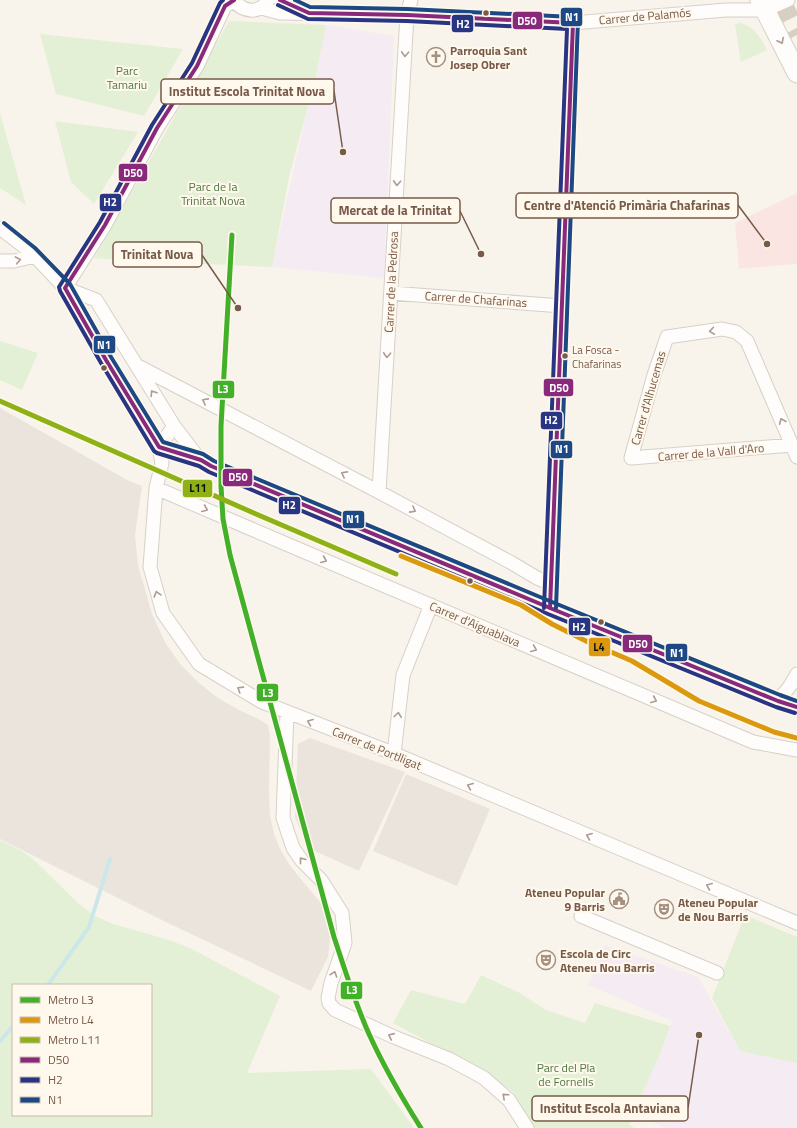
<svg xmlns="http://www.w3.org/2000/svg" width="797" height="1128" font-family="'Titillium Web',sans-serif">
<rect width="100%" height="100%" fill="#f8f4eb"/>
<path fill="#ebe4dc" d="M0 408 129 481 142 486 135 535 138 565 152 614 166 644 181 665 199 683 218 698 239 710 260 720 268 725 270 735 269 792 270 815 274 834 281 851 291 867 320 902 327 916 330 939 328 957 311 991 170 924 0 839Z
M310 738 405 772 359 871 308 848 295 817 298 744Z
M406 774 490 809 457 886 373 851Z"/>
<path fill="#f5ebf3" d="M326 25 394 36 384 278 272 267Z
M605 945 698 977 740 1051 797 1063V1128H666L633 1114 662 1049 672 1021 588 985Z"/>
<path fill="#fae5e3" d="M797 193V264L736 269 739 268 735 223Z"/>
<path fill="#e4f0d5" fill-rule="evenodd" d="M229 21 326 25 315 80 289 177 272 267 116 260 94 258Z
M740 23C754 26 761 38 767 50L741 62 740 57 735 24Z
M40 34 183 49 144 116 56 94Z
M0 113 26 205 0 188Z
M55 121 138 132 94 204 71 182Z
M0 341 38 353 22 390 0 380Z
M0 840 22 851 33 859 78 903 95 916 113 924 169 940 192 949 280 996 247 1073 371 1069 414 1128H0ZM13 985H151V1115H13Z
M745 915 797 937V1063L740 1051 712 998Z
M481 975 520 993 546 1010 585 1023 595 1003 670 1026 662 1049 629 1124 634 1128H534L513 1092 475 1067 393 1023 411 990 465 1004Z"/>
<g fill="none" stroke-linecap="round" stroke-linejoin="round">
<path stroke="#cce7e9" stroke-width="4" d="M48 985 89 927 110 859
M0 1041 13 1026"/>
<path stroke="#d8cec2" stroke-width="22" stroke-dasharray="22 11" stroke-linecap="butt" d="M779 0 797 35"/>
<defs>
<path id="street" d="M234 0C242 12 260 15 268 0
M280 0 303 11
M261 8 280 13 407 15 573 23 726 10H765L788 0
M0 228 31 252 65 288 106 360 159 447 201 460 211 466 550 608 778 701 797 707
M0 261H14L35 256
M65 288 105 225 157 128 197 66 225 6 234 1
M65 288 96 300 174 426 200 460
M391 293 562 306
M136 365 379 492 510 562 537 578 551 584
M174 426 159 447 162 463 156 488 150 567 163 613 199 664 262 702 390 752 797 923
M792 445 631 458 654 375 667 337 722 329 736 332 747 341 797 457
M156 488 291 546 753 742 797 750
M379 492 407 15 411 0
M550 608 573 23
M778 701 790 686 797 674
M287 713 283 818 293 848 302 861 321 880 342 913 345 943 331 983 328 998 329 1003 335 1010 394 1037 449 1059 484 1078 509 1100 527 1128
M394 754 403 675 431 605
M581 916 717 973"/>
<path id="secondary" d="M760 0 797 73"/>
</defs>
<use href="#street" stroke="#d6d0c8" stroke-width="15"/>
<use href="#secondary" stroke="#d7d0c8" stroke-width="21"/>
<use href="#street" stroke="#fefdfc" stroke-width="13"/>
<use href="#secondary" stroke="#fefdfc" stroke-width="19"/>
<defs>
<path id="bus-1" d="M234 0 225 6 197 66 157 128 105 225 65 288 106 360 159 447 201 460 211 466 550 608 778 701 797 707
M280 0 309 13 407 15 573 23 550 608"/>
<path id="bus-2" d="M223 0 220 3 192 63 152 125 100 222 59 287 60 291 101 363 154 451 157 453 199 466 209 472 548 614 776 707 795 713
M278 5 308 19 407 21 567 29 544 608"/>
<path id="bus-3" d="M295 0 310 7 407 9 573 17 578 20 556 608
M4 223 35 248 70 284 111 357 163 442 203 454 214 461 552 602 780 695 797 701"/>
</defs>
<use href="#bus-1" stroke="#fff8ed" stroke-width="7"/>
<use href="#bus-2" stroke="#fff8ed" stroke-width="7"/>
<use href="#bus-3" stroke="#fff8ed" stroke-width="7"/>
<use href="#bus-1" stroke="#88297c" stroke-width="4"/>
<use href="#bus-2" stroke="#283583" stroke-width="4"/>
<use href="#bus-3" stroke="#1c4883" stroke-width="4"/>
<defs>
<path id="metro-1" d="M232 235 221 426V486L223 519 230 555 334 937C345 970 355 1003 369 1034 384 1067 402 1098 421 1128"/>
<path id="metro-2" d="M401 556 521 605 552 624 590 643 632 661 699 701 774 732 797 738"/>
<path id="metro-3" d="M0 401 256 514 396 574"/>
</defs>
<use href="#metro-1" stroke="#fff8ed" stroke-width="8"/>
<use href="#metro-2" stroke="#fff8ed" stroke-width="8"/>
<use href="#metro-3" stroke="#fff8ed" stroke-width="8"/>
<use href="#metro-1" stroke="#43b02a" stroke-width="5"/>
<use href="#metro-2" stroke="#da990f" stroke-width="5"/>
<use href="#metro-3" stroke="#8eb216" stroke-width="5"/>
</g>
<defs><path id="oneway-chevron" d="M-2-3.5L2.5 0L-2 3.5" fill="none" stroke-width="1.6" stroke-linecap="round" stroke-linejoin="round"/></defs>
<g stroke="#ae9b91">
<use href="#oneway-chevron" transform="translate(781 41) rotate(63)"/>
<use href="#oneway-chevron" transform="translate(405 54) rotate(93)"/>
<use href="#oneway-chevron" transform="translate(397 183) rotate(93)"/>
<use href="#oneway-chevron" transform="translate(18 260) rotate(-11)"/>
<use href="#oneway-chevron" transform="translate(712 331) rotate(172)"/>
<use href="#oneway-chevron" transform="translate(387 355) rotate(93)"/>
<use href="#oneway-chevron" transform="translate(153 393) rotate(-122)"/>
<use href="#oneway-chevron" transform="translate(205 401) rotate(-152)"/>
<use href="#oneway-chevron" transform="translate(782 421) rotate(-113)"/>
<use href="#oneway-chevron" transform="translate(344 474) rotate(-152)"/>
<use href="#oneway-chevron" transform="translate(205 509) rotate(23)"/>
<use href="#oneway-chevron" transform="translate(413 510) rotate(28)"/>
<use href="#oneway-chevron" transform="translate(324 560) rotate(23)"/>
<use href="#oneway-chevron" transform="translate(157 594) rotate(-106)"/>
<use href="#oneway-chevron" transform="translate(534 649) rotate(23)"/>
<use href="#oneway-chevron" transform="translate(240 689) rotate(-148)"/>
<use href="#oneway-chevron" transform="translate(654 700) rotate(23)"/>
<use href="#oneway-chevron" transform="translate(398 715) rotate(-83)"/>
<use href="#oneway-chevron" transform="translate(310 722) rotate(-159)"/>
<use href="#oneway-chevron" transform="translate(470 786) rotate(-157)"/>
<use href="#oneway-chevron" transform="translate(589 836) rotate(-157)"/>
<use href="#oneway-chevron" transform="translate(302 860) rotate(-128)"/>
<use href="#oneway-chevron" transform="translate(709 886) rotate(-157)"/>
<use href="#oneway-chevron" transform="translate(334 974) rotate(-71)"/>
<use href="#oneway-chevron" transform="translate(391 1036) rotate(-156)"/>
<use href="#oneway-chevron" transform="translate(505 1096) rotate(-138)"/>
</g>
<defs>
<symbol id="church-ring" viewBox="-11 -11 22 22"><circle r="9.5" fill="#fff8ed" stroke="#a59082" stroke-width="1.5"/><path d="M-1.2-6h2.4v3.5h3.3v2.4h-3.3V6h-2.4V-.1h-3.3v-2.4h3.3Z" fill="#a59082"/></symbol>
<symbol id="civic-ring" viewBox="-11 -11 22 22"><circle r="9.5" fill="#fff8ed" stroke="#a59082" stroke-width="1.5"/><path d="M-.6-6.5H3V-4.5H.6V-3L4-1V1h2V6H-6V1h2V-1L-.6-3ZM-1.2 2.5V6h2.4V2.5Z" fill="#a59082"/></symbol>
<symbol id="theatre-ring" viewBox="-11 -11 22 22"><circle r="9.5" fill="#fff8ed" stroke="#a59082" stroke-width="1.5"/><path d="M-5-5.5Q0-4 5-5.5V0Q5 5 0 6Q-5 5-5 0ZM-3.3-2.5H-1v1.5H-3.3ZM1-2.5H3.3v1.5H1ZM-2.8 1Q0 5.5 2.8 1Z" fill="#a59082"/></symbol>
</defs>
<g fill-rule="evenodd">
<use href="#church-ring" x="425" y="46" width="22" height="22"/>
<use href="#civic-ring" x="608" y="888" width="22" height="22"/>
<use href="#theatre-ring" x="653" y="898" width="22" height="22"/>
<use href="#theatre-ring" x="535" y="949" width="22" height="22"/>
</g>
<g fill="#785a49" stroke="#fff8ed" stroke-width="1.5">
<circle cx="486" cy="13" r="3.5"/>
<circle cx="565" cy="356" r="3.5"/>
<circle cx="104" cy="368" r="3.5"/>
<circle cx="470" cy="581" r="3.5"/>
<circle cx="601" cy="622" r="3.5"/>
</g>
<g text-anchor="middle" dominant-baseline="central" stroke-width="4" stroke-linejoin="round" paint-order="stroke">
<g font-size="11" fill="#785a49" stroke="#fff8ed" text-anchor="start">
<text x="572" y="350">La Fosca -<tspan x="572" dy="14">Chafarinas</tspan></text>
</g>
<g font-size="12" fill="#785a49" stroke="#fff8ed">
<text transform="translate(645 16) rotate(-5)">Carrer de Palamós</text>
<text transform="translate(391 282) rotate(-87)">Carrer de la Pedrosa</text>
<text transform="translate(476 299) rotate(4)">Carrer de Chafarinas</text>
<text transform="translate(648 398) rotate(-74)">Carrer d'Alhucemas</text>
<text transform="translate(711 452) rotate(-5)">Carrer de la Vall d'Aro</text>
<text transform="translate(475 624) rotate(23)">Carrer d'Aiguablava</text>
<text transform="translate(377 748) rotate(22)">Carrer de Portlligat</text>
</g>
<g font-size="12" font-weight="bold" fill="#785a49" stroke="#fff8ed" text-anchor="start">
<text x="450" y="50">Parroquia Sant<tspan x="450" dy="14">Josep Obrer</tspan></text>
<text x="605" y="892" text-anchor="end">Ateneu Popular<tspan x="605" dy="14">9 Barris</tspan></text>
<text x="678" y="902">Ateneu Popular<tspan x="678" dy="14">de Nou Barris</tspan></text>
<text x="560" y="953">Escola de Circ<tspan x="560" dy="14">Ateneu Nou Barris</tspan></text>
</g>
<g font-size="12" fill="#4e793e" stroke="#fff8ed">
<text x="127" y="70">Parc<tspan x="127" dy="14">Tamariu</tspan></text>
<text x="213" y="186">Parc de la<tspan x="213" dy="14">Trinitat Nova</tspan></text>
<text x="566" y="1067">Parc del Pla<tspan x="566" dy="14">de Fornells</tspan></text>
</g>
</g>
<path fill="none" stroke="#785a49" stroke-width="1.5" d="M343 152L334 91M767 244L738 205M481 254L460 211M238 308L202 255M699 1035L688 1108"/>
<g fill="#785a49" stroke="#fff8ed" stroke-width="1.5">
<circle cx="343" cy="152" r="4"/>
<circle cx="767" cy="244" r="4"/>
<circle cx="481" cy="254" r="4"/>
<circle cx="238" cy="308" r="4"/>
<circle cx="699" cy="1035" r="4"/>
</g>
<g fill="#fff8ed" stroke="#785a49" stroke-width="1.5">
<rect x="161" y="79" width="173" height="25" rx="4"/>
<rect x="516" y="193" width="222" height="25" rx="4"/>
<rect x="331" y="198" width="129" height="25" rx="4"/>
<rect x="113" y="242" width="89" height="25" rx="4"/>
<rect x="532" y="1096" width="156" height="25" rx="4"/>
</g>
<g font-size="13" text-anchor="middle" font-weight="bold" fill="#785a49">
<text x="247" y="96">Institut Escola Trinitat Nova</text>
<text x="627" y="210">Centre d'Atenció Primària Chafarinas</text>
<text x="395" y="215">Mercat de la Trinitat</text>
<text x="157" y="259">Trinitat Nova</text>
<text x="610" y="1113">Institut Escola Antaviana</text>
</g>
<g stroke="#fff8ed" stroke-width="1.5">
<rect x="560" y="7" width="23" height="20" rx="4" fill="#1c4883"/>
<rect x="512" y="11" width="31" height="19" rx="4" fill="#88297c"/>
<rect x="451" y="14" width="23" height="19" rx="4" fill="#283583"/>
<rect x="118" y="163" width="30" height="19" rx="4" fill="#88297c"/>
<rect x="99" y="193" width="23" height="19" rx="4" fill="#283583"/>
<rect x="93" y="335" width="23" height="19" rx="4" fill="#1c4883"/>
<rect x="543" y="378" width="31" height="19" rx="4" fill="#88297c"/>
<rect x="212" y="380" width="23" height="19" rx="4" fill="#43b02a"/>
<rect x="540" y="411" width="23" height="19" rx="4" fill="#283583"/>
<rect x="550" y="440" width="23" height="19" rx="4" fill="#1c4883"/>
<rect x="222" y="468" width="31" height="19" rx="4" fill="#88297c"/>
<rect x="182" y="479" width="31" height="19" rx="4" fill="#8eb216"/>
<rect x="278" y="496" width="23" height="19" rx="4" fill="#283583"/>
<rect x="342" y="510" width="23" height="19" rx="4" fill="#1c4883"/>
<rect x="568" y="617" width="23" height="19" rx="4" fill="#283583"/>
<rect x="622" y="634" width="31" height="19" rx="4" fill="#88297c"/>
<rect x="588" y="637" width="23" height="20" rx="4" fill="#da990f"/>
<rect x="665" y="643" width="23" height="19" rx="4" fill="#1c4883"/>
<rect x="256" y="683" width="23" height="19" rx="4" fill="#43b02a"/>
<rect x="340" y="981" width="23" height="19" rx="4" fill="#43b02a"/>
</g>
<g font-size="11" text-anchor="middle" font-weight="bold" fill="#fff">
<text x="572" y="21">N1</text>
<text x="527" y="25">D50</text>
<text x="463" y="28">H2</text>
<text x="133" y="177">D50</text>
<text x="110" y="206">H2</text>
<text x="104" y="349">N1</text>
<text x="559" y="392">D50</text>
<text x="223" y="393">L3</text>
<text x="551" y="424">H2</text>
<text x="562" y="453">N1</text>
<text x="238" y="481">D50</text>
<text x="289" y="509">H2</text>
<text x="353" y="523">N1</text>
<text x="579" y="631">H2</text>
<text x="638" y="648">D50</text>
<text x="677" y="657">N1</text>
<text x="268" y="697">L3</text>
<text x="352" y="994">L3</text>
</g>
<g font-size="11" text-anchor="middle" font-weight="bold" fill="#111">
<text x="198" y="492">L11</text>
<text x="599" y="651">L4</text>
</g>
<rect x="12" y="984" width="140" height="132" fill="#fff8ed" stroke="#c9b9ab"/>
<rect x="20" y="997" width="20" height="6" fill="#43b02a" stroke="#c9b9ab"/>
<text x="48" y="1004" font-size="12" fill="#785a49">Metro L3</text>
<rect x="20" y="1017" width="20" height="6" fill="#da990f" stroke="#c9b9ab"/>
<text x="48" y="1024" font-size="12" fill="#785a49">Metro L4</text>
<rect x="20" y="1037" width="20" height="6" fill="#8eb216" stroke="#c9b9ab"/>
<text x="48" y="1044" font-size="12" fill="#785a49">Metro L11</text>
<rect x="20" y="1057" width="20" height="6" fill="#88297c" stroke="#c9b9ab"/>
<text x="48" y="1064" font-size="12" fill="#785a49">D50</text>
<rect x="20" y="1077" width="20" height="6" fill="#283583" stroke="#c9b9ab"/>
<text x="48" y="1084" font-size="12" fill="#785a49">H2</text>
<rect x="20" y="1097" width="20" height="6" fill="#1c4883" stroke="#c9b9ab"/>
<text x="48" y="1104" font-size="12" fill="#785a49">N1</text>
</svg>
